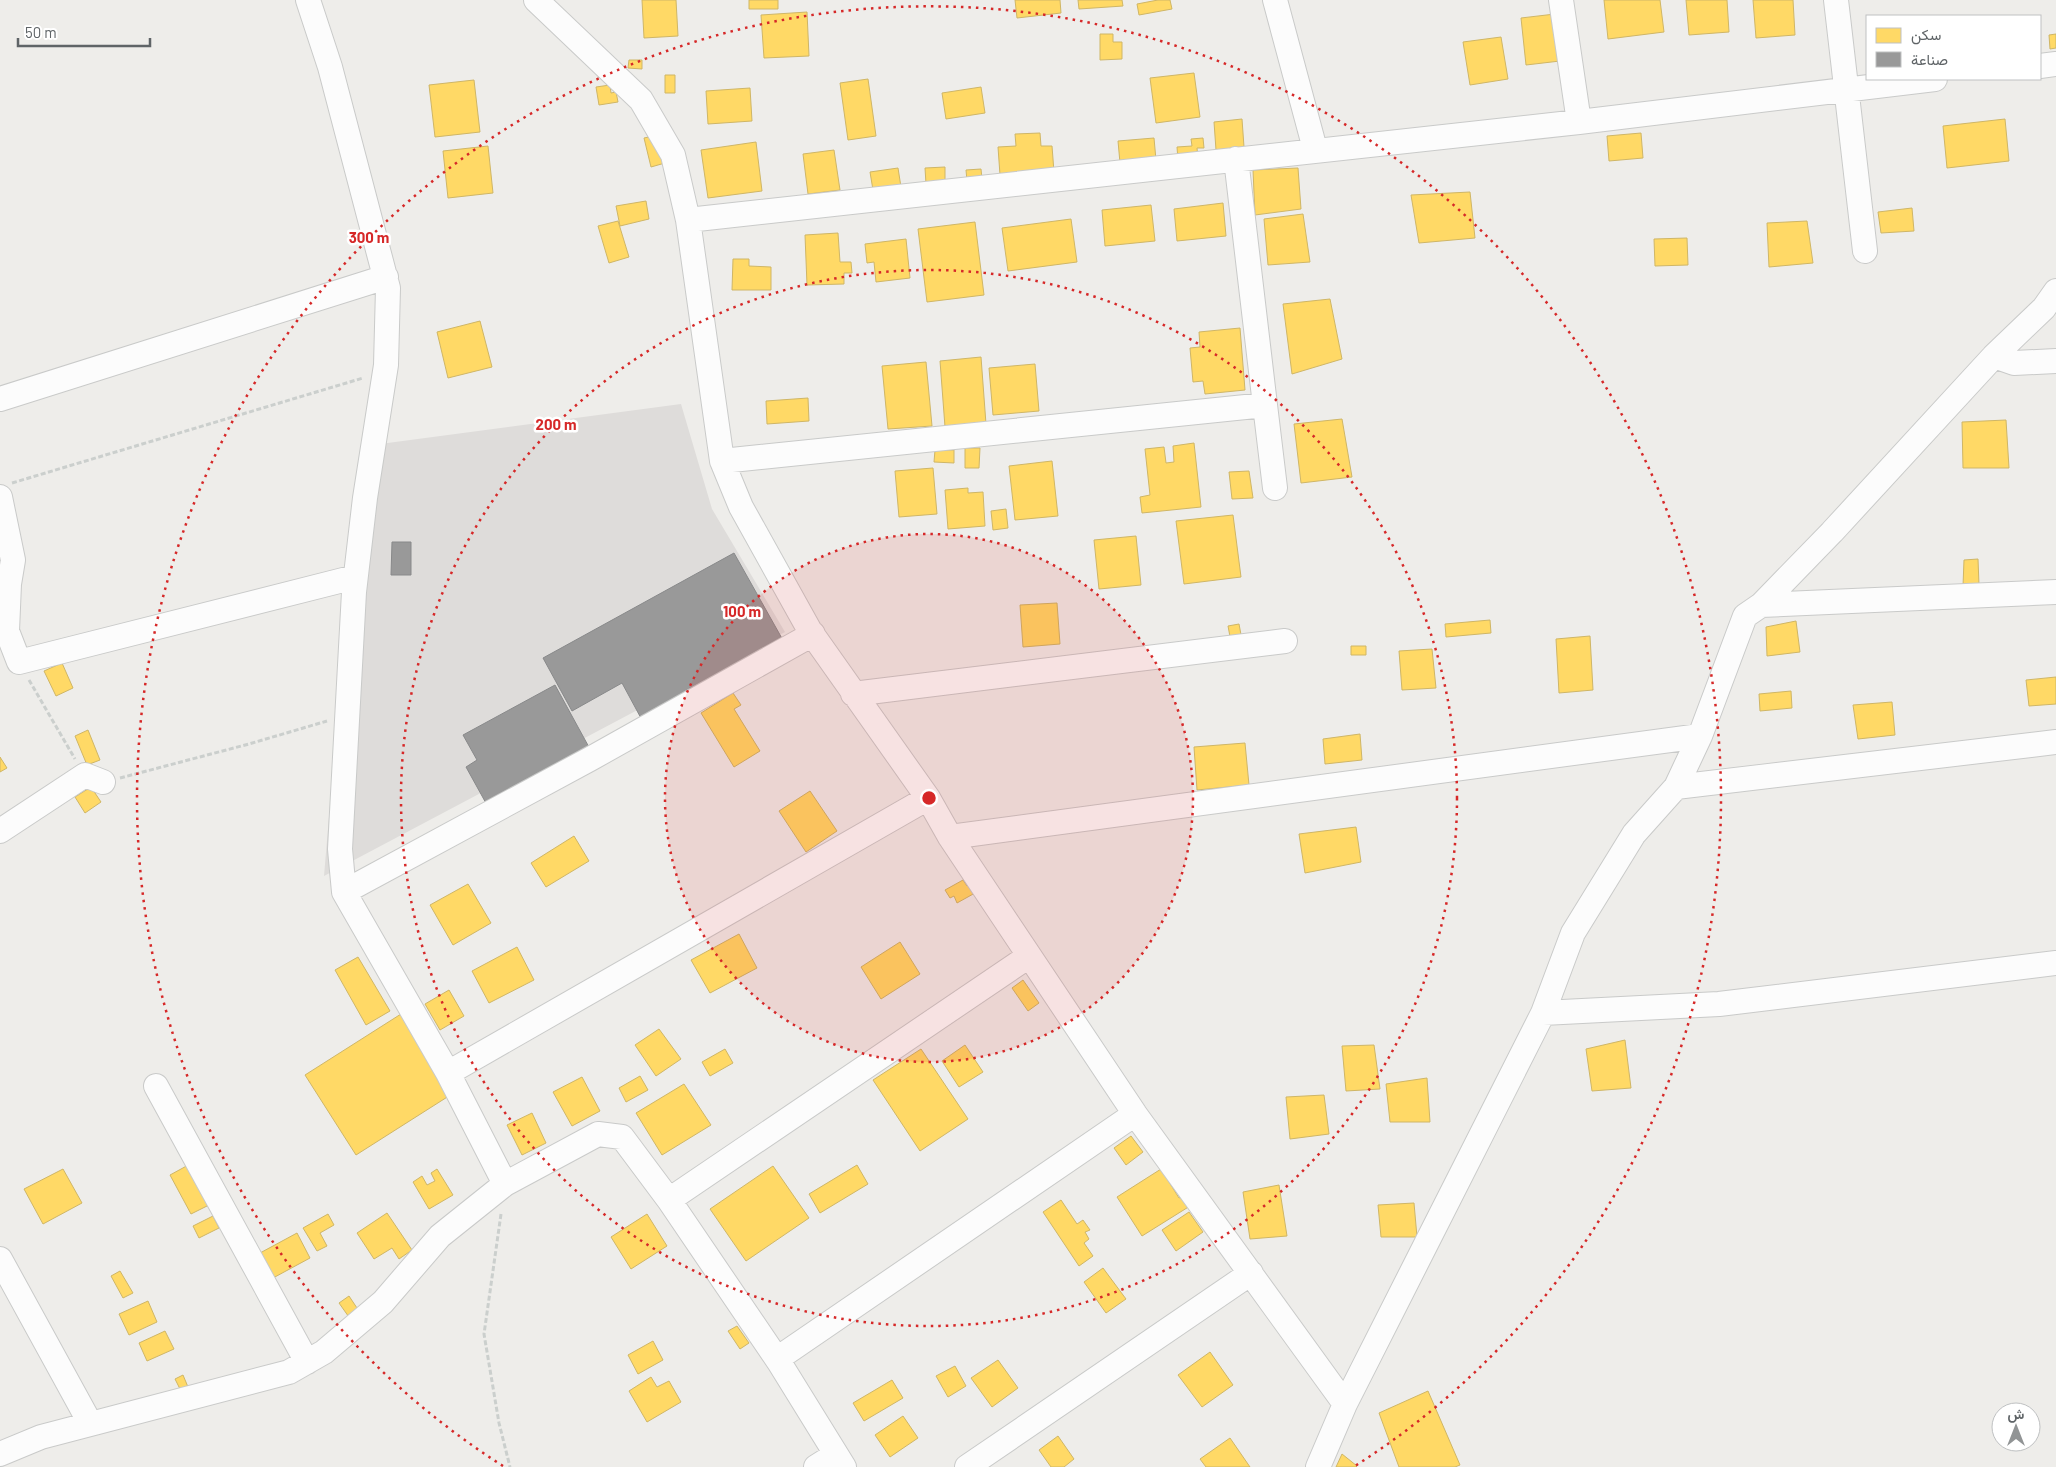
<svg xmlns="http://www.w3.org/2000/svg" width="2056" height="1467" font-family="Barlow,Vazirmatn,sans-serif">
<rect width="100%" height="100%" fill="#eeedea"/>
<path fill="#dedcda" d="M681 404 712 509 785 632 324 876 348 592 365 446Z"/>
<path fill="#ffd966" stroke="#cfb666" d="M642 0H676L678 36 644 38Z
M749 0H778V9H749Z
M1015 0H1060L1061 13 1017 18Z
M1078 0H1122L1123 6 1079 9Z
M1158 0H1170L1172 9 1139 15 1137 4Z
M1604 0H1660L1664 32 1608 39Z
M1686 0H1727L1729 32 1689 35Z
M1753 0H1793L1795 35 1756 38Z
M807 12 809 56 764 58 761 15Z
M1555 14 1560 61 1526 65 1521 18Z
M1100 34H1113V42H1122V59L1100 60Z
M2056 34V48L2050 49 2049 35Z
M1501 37 1508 79 1470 85 1463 42Z
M629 60H642V69L628 68Z
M1194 73 1200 117 1156 123 1150 78Z
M665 75H675V93H665Z
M868 79 876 136 848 140 840 83Z
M474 80 480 132 435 137 429 85Z
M610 85 611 93 616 92 618 102 599 105 596 87Z
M981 87 985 113 946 119 942 93Z
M750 88 752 121 708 124 706 91Z
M1242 119 1244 147 1216 150 1214 122Z
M2005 119 2009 161 1947 168 1943 126Z
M1040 133 1041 146H1052L1054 172 1000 175 998 147 1016 146 1015 134Z
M1641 133 1643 158 1609 161 1607 136Z
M658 135 665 163 651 167 644 138Z
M1154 138 1156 160 1120 163 1118 141Z
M1203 138 1204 148H1197L1198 158 1178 160 1177 147 1192 146 1191 139Z
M756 142 762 191 708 198 701 150Z
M488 146 493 193 448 198 443 151Z
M834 150 840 190 808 194 803 154Z
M945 167V183L926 184 925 168Z
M898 168 901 187 873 190 870 172Z
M1298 168 1301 209 1255 215 1253 170Z
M981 169 982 179 967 181 966 170Z
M1470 192 1475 238 1419 243 1411 195Z
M646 201 649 219 620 226 616 206Z
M1223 203 1226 236 1177 241 1174 209Z
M1151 205 1155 241 1105 246 1102 210Z
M1912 208 1914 231 1881 233 1878 212Z
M1303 214 1310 262 1268 265 1264 219Z
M1071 219 1077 262 1008 271 1002 228Z
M618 221 629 257 609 263 598 226Z
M1807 221 1813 263 1769 267 1767 223Z
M975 222 984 295 927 302 918 229Z
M838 233 840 262H851L852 273H844V284L807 285 805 235Z
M1687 238 1688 265 1655 266 1654 239Z
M906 239 910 278 876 282 874 262 867 263 865 244Z
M733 259H749V266L771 267V290H732Z
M1330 299 1342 359 1292 374 1283 304Z
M480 321 492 367 448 378 437 332Z
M1240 328 1245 390 1205 394 1203 381 1193 382 1190 348 1200 347 1199 332Z
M981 357 986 424 945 427 940 361Z
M926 362 932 426 888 429 882 366Z
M1035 364 1039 411 993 415 989 368Z
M808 398 809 421 767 424 766 401Z
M1342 419 1352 477 1301 483 1294 424Z
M2006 420 2009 468H1963L1962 422Z
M1194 443 1201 507 1142 513 1140 497 1150 495 1145 449 1164 447 1166 463 1174 462 1173 446Z
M965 448H980L979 468H965Z
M935 450H954V463L934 462Z
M1052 461 1058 516 1015 520 1009 466Z
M933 468 937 514 899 517 895 471Z
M1249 471 1253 498 1232 499 1229 472Z
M968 488V493L983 492 985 526 948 529 945 490Z
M1006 509 1008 528 993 530 991 511Z
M1233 515 1241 577 1184 584 1176 521Z
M1136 536 1141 585 1099 589 1094 540Z
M1978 559 1979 585 1963 586 1964 560Z
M1057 603 1060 644 1023 647 1020 605Z
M1490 620 1491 633 1446 637 1445 624Z
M1796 621 1800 652 1767 656 1766 627Z
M1239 624 1242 640 1231 642 1228 626Z
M1590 636 1593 690 1559 693 1556 639Z
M1351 646H1366V655H1351Z
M1432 649 1436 688 1402 690 1399 651Z
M62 663 73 688 56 696 44 671Z
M2056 677V704L2029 706 2026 680Z
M1791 691 1792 708 1760 711 1759 694Z
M733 693 741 705 734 709 760 751 734 767 701 713Z
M1892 702 1895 735 1858 739 1853 705Z
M88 730 100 760 87 765 75 736Z
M1360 734 1362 760 1325 764 1323 739Z
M1245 743 1249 785 1197 790 1194 747Z
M0 757 7 768 0 772Z
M91 787 101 802 85 813 75 797Z
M810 791 837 831 806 852 779 811Z
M1356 827 1361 862 1305 873 1299 834Z
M574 836 589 861 546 887 531 863Z
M963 880 967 886 970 884 975 893 957 903 954 896 950 898 945 890Z
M468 884 491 923 453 945 430 905Z
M739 934 757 968 710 993 691 960Z
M900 942 920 974 881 999 861 967Z
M517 947 534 980 489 1003 472 971Z
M358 957 390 1011 366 1025 335 970Z
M1023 980 1039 1003 1028 1011 1012 988Z
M449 990 464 1016 440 1030 425 1004Z
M401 1014 452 1094 356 1155 305 1075Z
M659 1029 681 1059 656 1076 635 1045Z
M1625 1040 1631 1088 1592 1091 1586 1049Z
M965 1045 983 1072 959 1087 942 1061Z
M1374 1045 1380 1089 1346 1091 1342 1046Z
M725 1049 733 1063 710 1076 702 1062Z
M921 1049 968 1119 920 1151 873 1080Z
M640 1076 648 1090 626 1102 619 1088Z
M582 1077 600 1111 572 1126 553 1092Z
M1427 1078 1430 1122H1390L1386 1084Z
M684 1084 711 1125 662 1155 636 1113Z
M1324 1095 1329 1134 1290 1139 1286 1097Z
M532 1113 546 1143 522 1155 507 1125Z
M1131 1136 1143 1152 1126 1165 1114 1148Z
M192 1163 213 1203 191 1214 170 1175Z
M857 1165 868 1184 820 1213 809 1194Z
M773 1166 809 1218 746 1261 710 1209Z
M63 1169 82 1203 43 1224 24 1189Z
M437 1169 453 1195 429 1209 413 1182 422 1176 427 1185 435 1181 431 1173Z
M1161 1169 1179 1198 1183 1196 1190 1206 1142 1236 1117 1197Z
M1279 1185 1287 1236 1250 1239 1243 1192Z
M1061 1200 1077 1224 1083 1220 1090 1230 1085 1232 1089 1239 1084 1243 1093 1256 1079 1266 1043 1212Z
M1414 1203 1417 1237H1381L1378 1205Z
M1189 1212 1203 1232 1176 1251 1162 1230Z
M387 1213 412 1250 399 1259 392 1248 374 1259 357 1233Z
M328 1214 334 1225 320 1233 327 1246 317 1251 303 1228Z
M647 1214 667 1246 631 1269 611 1237Z
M213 1216 219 1228 199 1238 193 1226Z
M297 1233 310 1258 273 1278 260 1253Z
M1103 1268 1126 1299 1106 1313 1084 1282Z
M120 1271 133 1293 123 1298 111 1276Z
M349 1296 361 1314 351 1320 339 1303Z
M148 1301 157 1322 129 1335 119 1314Z
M737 1326 749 1343 740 1349 728 1331Z
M165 1331 174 1349 147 1361 139 1343Z
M653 1341 663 1360 638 1374 628 1355Z
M1210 1352 1233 1385 1202 1407 1178 1375Z
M998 1360 1018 1388 992 1407 971 1378Z
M955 1366 966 1386 948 1397 936 1376Z
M183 1375 188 1387 181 1391 175 1379Z
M651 1377 657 1387 669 1381 681 1402 647 1422 629 1391Z
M892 1380 903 1398 864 1421 853 1403Z
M1428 1391 1460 1465 1455 1467H1399L1379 1413Z
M903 1416 918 1438 890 1457 875 1435Z
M1058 1436 1074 1459 1064 1467H1051L1039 1450Z
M1230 1438 1250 1467H1206L1200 1459Z
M1342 1454 1357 1466 1356 1467H1336Z"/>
<path fill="#999" stroke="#88898a" d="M392 542H411V575H391Z
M734 553 784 642 642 720 622 683 572 711 543 658Z
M555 685 590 749 487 805 466 767 477 760 463 735Z"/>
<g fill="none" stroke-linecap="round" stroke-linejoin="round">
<defs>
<path id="minor" d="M308 0 330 67 388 288 386 365 365 498 354 592 340 849 344 892 448 1073 505 1184
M536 0 641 100 673 155 688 220 722 461 741 507 810 631 928 798 950 837 1135 1114 1345 1404
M1275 0 1315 149
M1561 0 1579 122
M1836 0 1865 251
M2040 66 2056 64
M1236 159 1265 405
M688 220 1579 122 1935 79
M1994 356 2014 363 2056 361
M0 399 386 277
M722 461 1265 405 1275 488
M0 497 13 560 9 584 7 631 19 662 355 577
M1761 605 2056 592
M853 694 1285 641
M1676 787 2056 742
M0 831 85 775 103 782
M950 837 1700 736
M344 892 590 759 813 634
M1543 1013 1719 1004 2056 963
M448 1073 928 798
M156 1086 307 1362
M669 1200 1029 956
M0 1259 90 1423
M777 1359 1135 1114
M0 1454 41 1437 289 1372 324 1352 383 1302 440 1236 505 1184 598 1134 622 1137 669 1200 779 1362 844 1467
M816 1467 835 1455
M967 1467 1251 1273
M1318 1467 1345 1404 1543 1013 1573 933 1634 834 1676 787 1700 736 1745 616 1761 605 1832 532 1994 356 2044 308 2056 291"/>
</defs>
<use href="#minor" stroke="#c9cac9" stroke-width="26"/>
<path stroke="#cbcfcd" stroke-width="3" stroke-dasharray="5 2.5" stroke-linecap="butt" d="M12 483 363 378
M29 680 75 759
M120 778 249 744 327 721
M501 1214 484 1334 499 1423 510 1467"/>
<use href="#minor" stroke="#fcfcfc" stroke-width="24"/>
</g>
<circle cx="929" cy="798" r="264" fill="#d62828" fill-opacity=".12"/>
<g fill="none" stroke="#d62828" stroke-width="2.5" stroke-dasharray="2.5 5">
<circle cx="929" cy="798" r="264"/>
<circle cx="929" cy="798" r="528"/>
<path d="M503 1466A792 792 0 1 1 1355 1466"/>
</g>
<circle cx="929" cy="798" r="8" fill="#d62828" stroke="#fff" stroke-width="2.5"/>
<g font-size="15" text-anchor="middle" font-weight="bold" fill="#d62828" stroke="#fff" stroke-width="5" stroke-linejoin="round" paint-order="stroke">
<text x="369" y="243">300 m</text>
<text x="556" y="430">200 m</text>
<text x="742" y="617">100 m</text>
</g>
<rect x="1866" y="15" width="175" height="65" fill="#ffffff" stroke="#bfc1c2"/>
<rect x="1876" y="28" width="25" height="15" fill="#ffd966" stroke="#bfc1c2"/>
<text x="1911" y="40" font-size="15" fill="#5f6467">سكن</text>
<rect x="1876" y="52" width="25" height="15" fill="#999999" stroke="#bfc1c2"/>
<text x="1911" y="65" font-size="15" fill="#5f6467">صناعة</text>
<g transform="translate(2016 1427)"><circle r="24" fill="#ffffff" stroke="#bfc1c2"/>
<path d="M0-4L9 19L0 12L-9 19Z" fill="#919495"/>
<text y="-8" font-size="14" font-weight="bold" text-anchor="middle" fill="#5f6467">ش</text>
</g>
<path d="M18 38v8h132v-8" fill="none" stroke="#5f6467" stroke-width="2.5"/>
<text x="25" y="38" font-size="15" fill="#5f6467" stroke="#ffffff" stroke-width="4" paint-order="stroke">50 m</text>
</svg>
